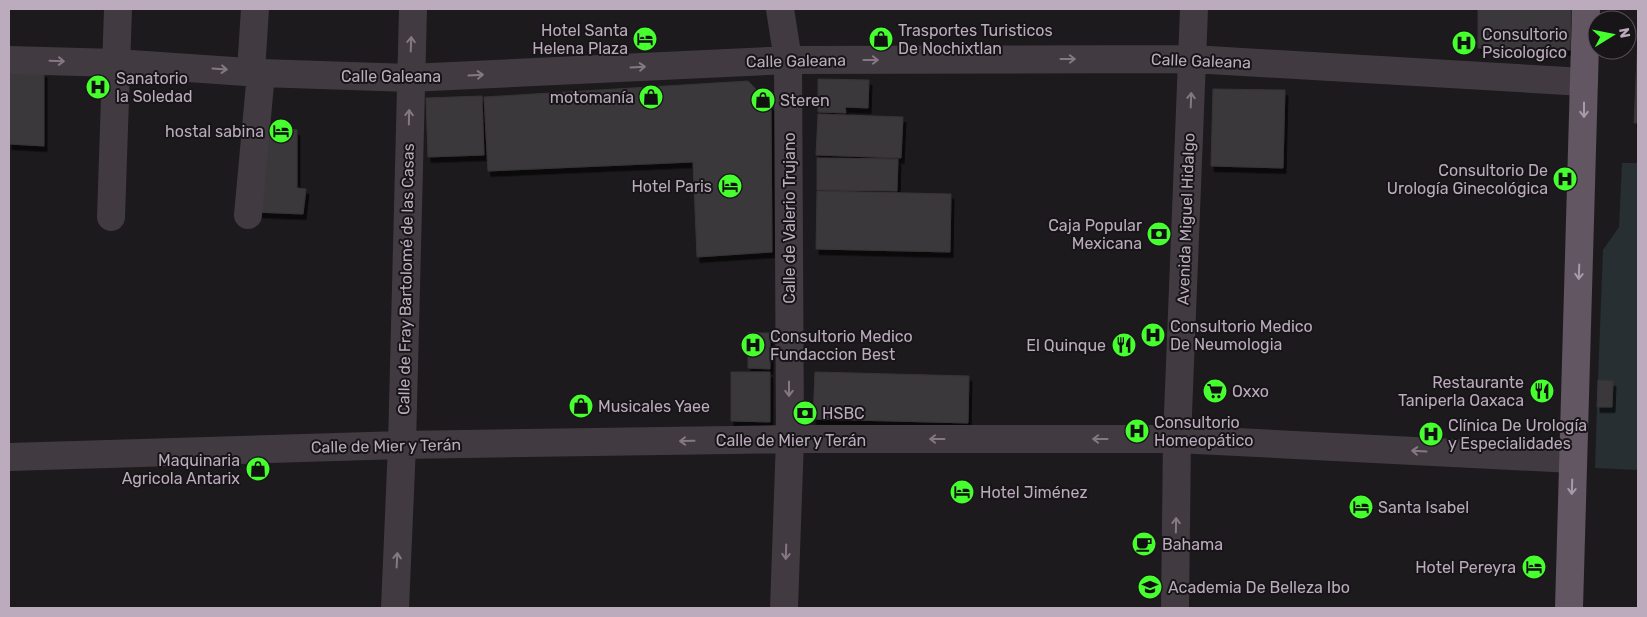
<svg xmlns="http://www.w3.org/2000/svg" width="1647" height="617" font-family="Rubik,sans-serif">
<defs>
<filter id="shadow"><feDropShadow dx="3" dy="5.5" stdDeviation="0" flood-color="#0009"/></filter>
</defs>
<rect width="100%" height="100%" fill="#1c1a1c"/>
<path fill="#272f32" d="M1622 163H1638V470L1595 468 1597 407H1612V381L1598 380 1603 250 1619 227Z"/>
<path fill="#3b373a" stroke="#383437" filter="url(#shadow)" d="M1478 9H1571L1570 50 1478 48Z
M1638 36V123H1634Z
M9 72H44V146L9 144Z
M818 79 869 80 868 108 845 107 846 113 818 112Z
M748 81 771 105 772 252 697 257 693 162 488 171 484 97Z
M1213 89 1285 90 1283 168 1211 166Z
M482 96 484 155 428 157 426 98Z
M818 114 903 117 901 158 816 155Z
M260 125 297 130V188L306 189 303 214 253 212Z
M817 158 898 159 897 191 817 190Z
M817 191 951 194 950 252 816 249Z
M748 333H770V369L748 368Z
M731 372H770V422L731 421Z
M815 372 969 376 968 423 813 419Z
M1598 380 1613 381 1612 407H1597Z"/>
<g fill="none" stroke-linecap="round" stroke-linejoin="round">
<path stroke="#423a41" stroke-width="28" d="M780 9 788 60 790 439 784 608
M9 60 116 63 261 73 410 78 788 60 1192 59 1584 82
M251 71 255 9
M248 215 261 73
M111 217 118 9
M9 457 402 445 790 439H1177L1573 459
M395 608 402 445 413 9
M1175 608 1177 439 1194 9"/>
<path stroke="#615661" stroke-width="28" d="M1569 608 1586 9"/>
</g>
<defs><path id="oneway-shaft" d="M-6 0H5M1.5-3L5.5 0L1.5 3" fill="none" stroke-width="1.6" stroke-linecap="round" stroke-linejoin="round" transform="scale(1.25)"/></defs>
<g stroke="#857885">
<use href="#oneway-shaft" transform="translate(411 44) rotate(-88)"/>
<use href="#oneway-shaft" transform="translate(1068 59)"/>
<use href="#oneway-shaft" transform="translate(871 60)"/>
<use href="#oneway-shaft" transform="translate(57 61) rotate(2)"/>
<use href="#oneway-shaft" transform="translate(638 67) rotate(-3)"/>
<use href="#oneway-shaft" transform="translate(220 69) rotate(4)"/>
<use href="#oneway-shaft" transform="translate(476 75) rotate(-3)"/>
<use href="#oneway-shaft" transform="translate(1191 100) rotate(-88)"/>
<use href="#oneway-shaft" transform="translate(409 117) rotate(-89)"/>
<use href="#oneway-shaft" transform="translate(789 389) rotate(90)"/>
<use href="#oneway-shaft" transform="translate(937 439) rotate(-180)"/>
<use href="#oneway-shaft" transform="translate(1100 439) rotate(-180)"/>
<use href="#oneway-shaft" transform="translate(687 441) rotate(179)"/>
<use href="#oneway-shaft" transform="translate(1419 451) rotate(-177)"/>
<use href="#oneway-shaft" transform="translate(1176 525) rotate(-89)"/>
<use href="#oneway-shaft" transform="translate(786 552) rotate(92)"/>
<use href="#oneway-shaft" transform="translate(397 560) rotate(-87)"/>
</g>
<g stroke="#a99aab">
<use href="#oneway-shaft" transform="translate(1584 110) rotate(90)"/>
<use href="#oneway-shaft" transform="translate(1579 272) rotate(92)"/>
<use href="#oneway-shaft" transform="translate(1572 487) rotate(92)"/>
</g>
<defs>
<symbol id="hotel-disc" viewBox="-11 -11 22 22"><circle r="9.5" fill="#46ff2f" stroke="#171517"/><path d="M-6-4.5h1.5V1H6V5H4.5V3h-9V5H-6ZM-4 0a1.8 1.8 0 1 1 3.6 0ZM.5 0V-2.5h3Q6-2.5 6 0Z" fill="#111"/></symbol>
<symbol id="shop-disc" viewBox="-11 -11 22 22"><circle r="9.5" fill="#46ff2f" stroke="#171517"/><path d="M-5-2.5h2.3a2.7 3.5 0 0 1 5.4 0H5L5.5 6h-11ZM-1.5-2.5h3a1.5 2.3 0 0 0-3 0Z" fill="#111"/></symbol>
<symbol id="hospital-disc" viewBox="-11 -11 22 22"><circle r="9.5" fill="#46ff2f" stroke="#171517"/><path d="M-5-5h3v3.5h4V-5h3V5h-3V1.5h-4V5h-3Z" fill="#111"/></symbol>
<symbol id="bank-disc" viewBox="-11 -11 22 22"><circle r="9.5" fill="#46ff2f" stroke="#171517"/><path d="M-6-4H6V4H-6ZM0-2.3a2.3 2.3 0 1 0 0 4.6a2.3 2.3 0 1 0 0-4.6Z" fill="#111"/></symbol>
<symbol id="restaurant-disc" viewBox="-11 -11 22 22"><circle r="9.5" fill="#46ff2f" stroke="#171517"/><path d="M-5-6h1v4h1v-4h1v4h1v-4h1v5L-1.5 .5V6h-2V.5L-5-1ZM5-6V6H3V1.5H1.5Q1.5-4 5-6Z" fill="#111"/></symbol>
<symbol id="supermarket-disc" viewBox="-11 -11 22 22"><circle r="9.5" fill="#46ff2f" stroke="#171517"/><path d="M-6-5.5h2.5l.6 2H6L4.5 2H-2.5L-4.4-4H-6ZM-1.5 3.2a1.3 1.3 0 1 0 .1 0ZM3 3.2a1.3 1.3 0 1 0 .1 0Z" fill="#111"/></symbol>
<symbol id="cafe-disc" viewBox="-11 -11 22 22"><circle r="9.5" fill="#46ff2f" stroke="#171517"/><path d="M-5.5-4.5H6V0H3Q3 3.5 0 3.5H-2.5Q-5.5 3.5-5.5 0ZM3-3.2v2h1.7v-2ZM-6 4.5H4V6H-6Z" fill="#111"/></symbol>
<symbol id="university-disc" viewBox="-11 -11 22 22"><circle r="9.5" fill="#46ff2f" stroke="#171517"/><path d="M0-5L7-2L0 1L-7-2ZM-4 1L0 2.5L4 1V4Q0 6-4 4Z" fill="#111"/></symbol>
</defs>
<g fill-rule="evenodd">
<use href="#hotel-disc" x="631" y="25" width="28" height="28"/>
<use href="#shop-disc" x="867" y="25" width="28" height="28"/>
<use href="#hospital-disc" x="1450" y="29" width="28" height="28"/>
<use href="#hospital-disc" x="84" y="73" width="28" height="28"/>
<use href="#shop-disc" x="637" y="83" width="28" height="28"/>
<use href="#shop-disc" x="749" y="86" width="28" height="28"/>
<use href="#hotel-disc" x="267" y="117" width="28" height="28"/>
<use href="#hospital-disc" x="1551" y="165" width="28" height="28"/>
<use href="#hotel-disc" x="716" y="172" width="28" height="28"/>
<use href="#bank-disc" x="1145" y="220" width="28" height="28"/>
<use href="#hospital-disc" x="1139" y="321" width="28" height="28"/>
<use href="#hospital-disc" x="739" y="331" width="28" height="28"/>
<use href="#restaurant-disc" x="1110" y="331" width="28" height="28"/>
<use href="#supermarket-disc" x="1201" y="377" width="28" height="28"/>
<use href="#restaurant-disc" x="1528" y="377" width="28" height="28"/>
<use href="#shop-disc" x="567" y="392" width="28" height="28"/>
<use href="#bank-disc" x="791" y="399" width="28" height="28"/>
<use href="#hospital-disc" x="1123" y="417" width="28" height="28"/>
<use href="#hospital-disc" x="1417" y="420" width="28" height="28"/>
<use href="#shop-disc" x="244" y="455" width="28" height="28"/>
<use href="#hotel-disc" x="948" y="478" width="28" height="28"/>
<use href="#hotel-disc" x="1347" y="493" width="28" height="28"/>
<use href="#cafe-disc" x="1130" y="530" width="28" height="28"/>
<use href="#hotel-disc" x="1520" y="553" width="28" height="28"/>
<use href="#university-disc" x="1136" y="573" width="28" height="28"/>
</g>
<g text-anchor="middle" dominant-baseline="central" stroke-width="4" stroke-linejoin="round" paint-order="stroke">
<g font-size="16" fill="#bbabbd" stroke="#171517" text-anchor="start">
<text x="628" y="30" text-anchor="end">Hotel Santa<tspan x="628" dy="18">Helena Plaza</tspan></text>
<text x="898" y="30">Trasportes Turisticos<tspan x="898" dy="18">De Nochixtlan</tspan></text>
<text x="1482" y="34">Consultorio<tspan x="1482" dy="18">Psicologíco</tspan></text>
<text x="116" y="78">Sanatorio<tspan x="116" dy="18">la Soledad</tspan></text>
<text x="634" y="97" text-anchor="end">motomanía</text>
<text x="780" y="100">Steren</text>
<text x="264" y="131" text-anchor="end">hostal sabina</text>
<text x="1548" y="170" text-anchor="end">Consultorio De<tspan x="1548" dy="18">Urología Ginecológica</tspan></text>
<text x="712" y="186" text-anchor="end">Hotel Paris</text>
<text x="1142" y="225" text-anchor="end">Caja Popular<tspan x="1142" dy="18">Mexicana</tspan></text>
<text x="1170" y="326">Consultorio Medico<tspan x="1170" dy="18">De Neumologia</tspan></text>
<text x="770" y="336">Consultorio Medico<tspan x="770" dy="18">Fundaccion Best</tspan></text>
<text x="1106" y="345" text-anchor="end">El Quinque</text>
<text x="1524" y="382" text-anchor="end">Restaurante<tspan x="1524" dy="18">Taniperla Oaxaca</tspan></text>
<text x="1232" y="391">Oxxo</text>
<text x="598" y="406">Musicales Yaee</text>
<text x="822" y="413">HSBC</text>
<text x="1154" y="422">Consultorio<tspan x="1154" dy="18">Homeopático</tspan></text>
<text x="1448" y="425">Clínica De Urología<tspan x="1448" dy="18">y Especialidades</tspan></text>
<text x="240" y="460" text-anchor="end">Maquinaria<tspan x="240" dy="18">Agricola Antarix</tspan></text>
<text x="980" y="492">Hotel Jiménez</text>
<text x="1378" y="507">Santa Isabel</text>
<text x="1162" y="544">Bahama</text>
<text x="1516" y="567" text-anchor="end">Hotel Pereyra</text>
<text x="1168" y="587">Academia De Belleza Ibo</text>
</g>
<g font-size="16" fill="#bbabbd" stroke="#171517">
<text transform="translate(796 61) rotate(-1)">Calle Galeana</text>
<text transform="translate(1201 61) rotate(2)">Calle Galeana</text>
<text x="391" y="76">Calle Galeana</text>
<text transform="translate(789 218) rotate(-90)">Calle de Valerio Trujano</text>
<text transform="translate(1186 219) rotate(-88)">Avenida Miguel Hidalgo</text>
<text transform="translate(406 279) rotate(-89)">Calle de Fray Bartolomé de las Casas</text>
<text x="791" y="440">Calle de Mier y Terán</text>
<text transform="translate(386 446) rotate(-1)">Calle de Mier y Terán</text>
</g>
</g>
<rect width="1647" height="617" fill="none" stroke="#bbabbd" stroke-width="20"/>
<g transform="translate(1612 35) rotate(80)"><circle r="24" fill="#171517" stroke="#595159"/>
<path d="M0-4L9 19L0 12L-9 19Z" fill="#46ff2f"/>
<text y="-8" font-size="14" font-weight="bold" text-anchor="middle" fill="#bbabbd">N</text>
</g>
</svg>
